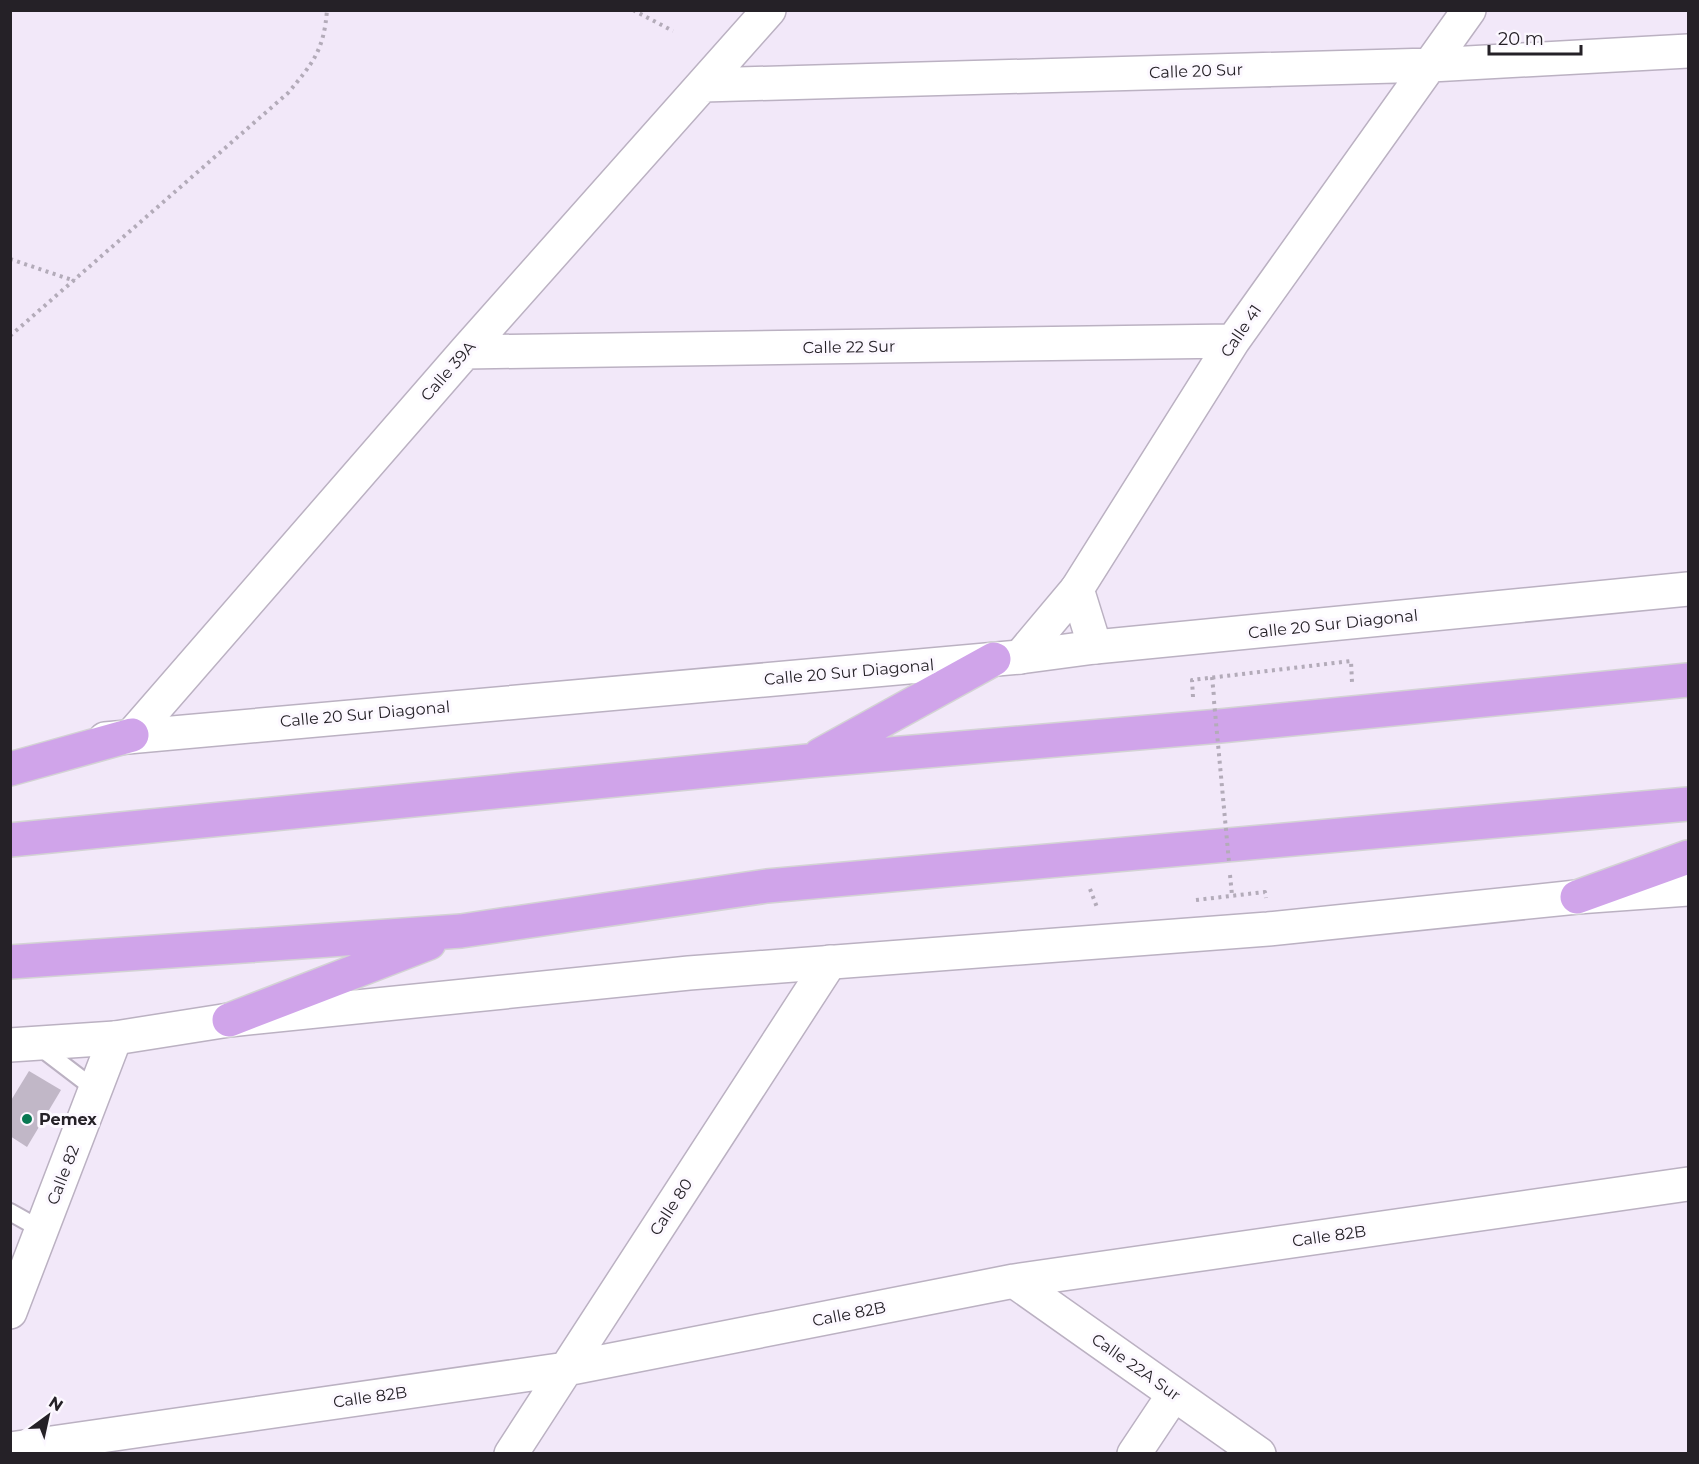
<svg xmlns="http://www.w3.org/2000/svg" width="1699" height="1464" font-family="Montserrat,sans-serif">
<rect width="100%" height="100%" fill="#f2e8f9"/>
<path fill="#c1b7c7" d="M29 1071 61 1090 27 1147 10 1136V1102Z"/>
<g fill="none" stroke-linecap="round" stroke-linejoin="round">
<defs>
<path id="service" d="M37 1045 96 1090
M10 1212 42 1230"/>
<path id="minor" d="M704 85 1431 65 1688 51
M465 352 1233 341
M1020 657 1077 589 1233 341 1469 10
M132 735 465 352 769 10
M1014 1281 1259 1454
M10 1312 115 1038
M10 1449 566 1369 1014 1281 1688 1184
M511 1454 830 962
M1134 1454 1174 1394"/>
<path id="tertiary" d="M1077 589 1095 647"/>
<path id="secondary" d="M105 739 1020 657 1095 647 1688 589
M10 1045 115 1038 229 1020 689 973 1268 929 1577 897 1688 889"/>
<path id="trunk" d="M820 755 994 659
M10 769 132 735
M10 840 808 761 1220 726 1688 680
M1577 897 1688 857
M10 962 461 931 767 886 1688 804
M229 1020 429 943"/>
</defs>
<use href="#service" stroke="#bbb1c2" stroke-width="20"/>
<use href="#minor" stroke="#bbb1c2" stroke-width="36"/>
<use href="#tertiary" stroke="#bbb1c2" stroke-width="36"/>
<use href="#secondary" stroke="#bbb1c2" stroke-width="36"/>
<use href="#trunk" stroke="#d3d3d4" stroke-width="36"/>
<path stroke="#b3abb9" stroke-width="4" stroke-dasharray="3 4.5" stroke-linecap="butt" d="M633 10 673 31
M10 259 75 281
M10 336 288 93C313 63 324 50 327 10
M1212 677 1214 697
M1193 697 1192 680 1351 661 1352 682
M1230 875 1232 895
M1090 889 1098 910
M1196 900 1265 892 1266 898"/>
<use href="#service" stroke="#fff" stroke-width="16"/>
<use href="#minor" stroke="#fff" stroke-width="33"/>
<use href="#tertiary" stroke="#fff" stroke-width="33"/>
<use href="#secondary" stroke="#fff" stroke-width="33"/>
<use href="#trunk" stroke="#d0a4ea" stroke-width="33"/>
<path stroke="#b3abb9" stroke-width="4" stroke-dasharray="3 4.5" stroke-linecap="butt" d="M1214 701 1229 862"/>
</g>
<circle fill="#087852" stroke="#fcf8ff" stroke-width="2" cx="27" cy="1119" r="6"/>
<g text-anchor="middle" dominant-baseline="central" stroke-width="6" stroke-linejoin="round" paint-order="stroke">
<g font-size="16" fill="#252127" stroke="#fcf8ff">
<text transform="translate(1196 71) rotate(-2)">Calle 20 Sur</text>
<text transform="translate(1241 331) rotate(-56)">Calle 41</text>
<text transform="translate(849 347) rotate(-1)">Calle 22 Sur</text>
<text transform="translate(448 371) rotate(-49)">Calle 39A</text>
<text transform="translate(1333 624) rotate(-6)">Calle 20 Sur Diagonal</text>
<text transform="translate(849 672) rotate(-5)">Calle 20 Sur Diagonal</text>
<text transform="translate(365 714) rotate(-5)">Calle 20 Sur Diagonal</text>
<text transform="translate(63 1175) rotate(-69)">Calle 82</text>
<text transform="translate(671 1207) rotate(-57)">Calle 80</text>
<text transform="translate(1329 1236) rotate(-8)">Calle 82B</text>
<text transform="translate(849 1314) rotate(-11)">Calle 82B</text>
<text transform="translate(1136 1367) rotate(35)">Calle 22A Sur</text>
<text transform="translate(370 1397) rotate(-8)">Calle 82B</text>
</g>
<g font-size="16" font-weight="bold" fill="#252127" stroke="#fcf8ff" text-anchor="start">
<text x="39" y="1119">Pemex</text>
</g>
</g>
<rect width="1699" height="1464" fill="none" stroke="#252127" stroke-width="24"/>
<g transform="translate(48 1416) rotate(33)" stroke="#fcf8ff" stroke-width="4.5" paint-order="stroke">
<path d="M0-4.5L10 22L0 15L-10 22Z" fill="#252127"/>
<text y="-9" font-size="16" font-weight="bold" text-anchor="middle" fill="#252127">N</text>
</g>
<path d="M1489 45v9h92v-9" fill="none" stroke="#252127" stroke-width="3"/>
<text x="1498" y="45" font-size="18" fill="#252127" stroke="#fcf8ff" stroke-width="4.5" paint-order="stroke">20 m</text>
</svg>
